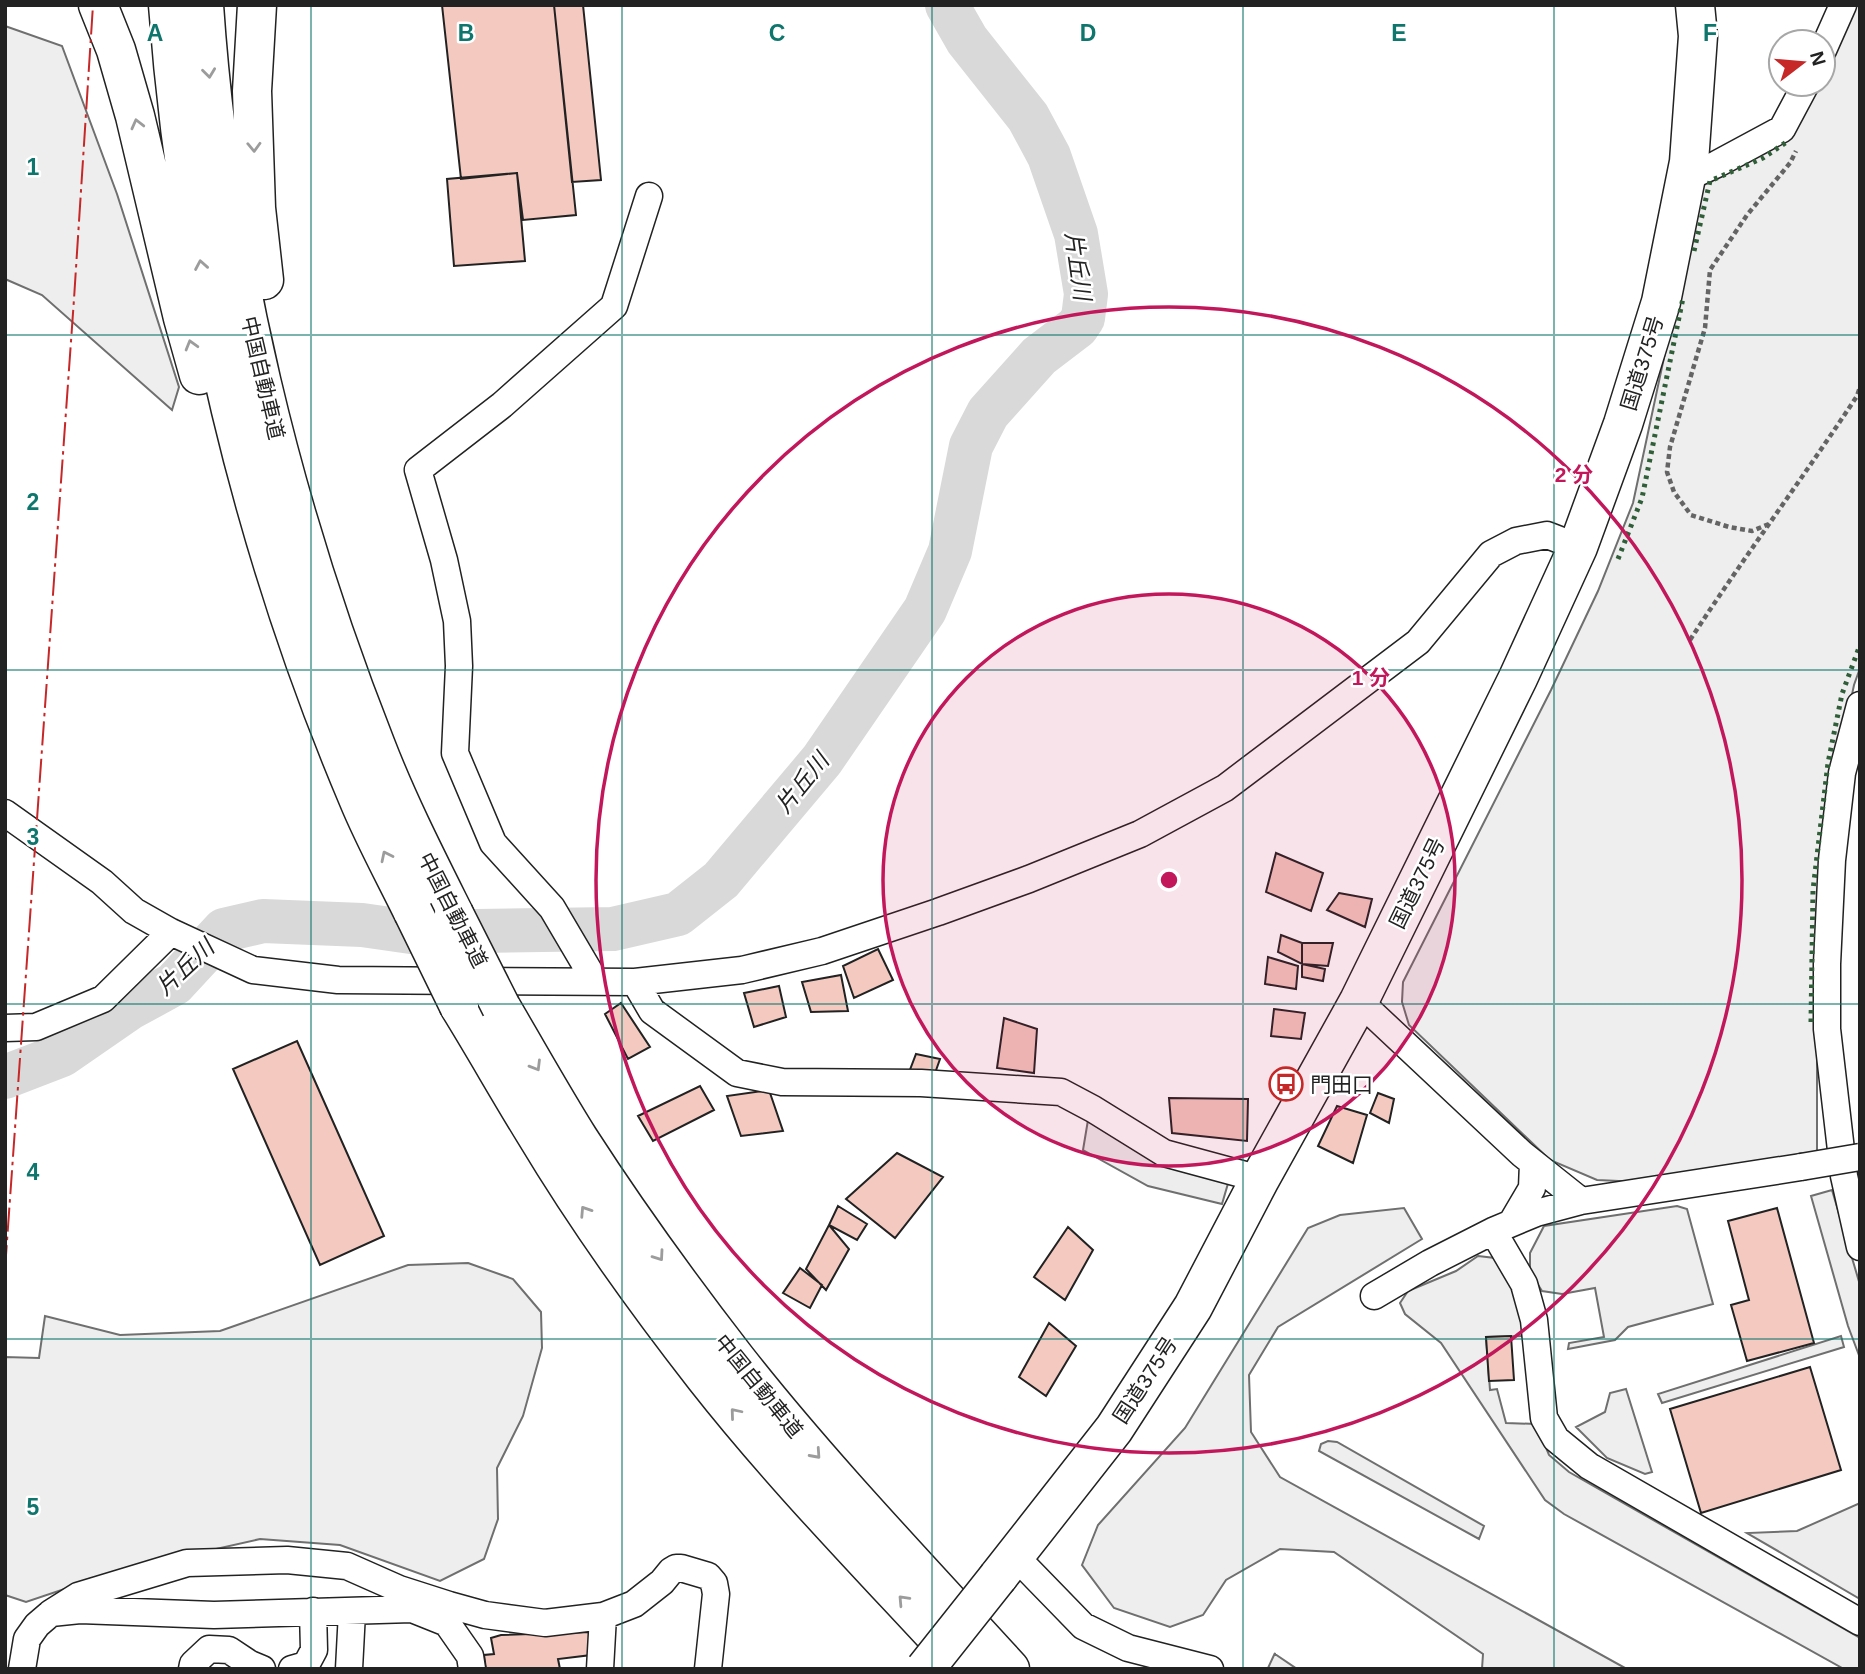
<svg xmlns="http://www.w3.org/2000/svg" width="1865" height="1674" font-family="Arial,'Noto Sans JP',sans-serif">
<rect width="100%" height="100%" fill="#fff"/>
<path fill="#eee" stroke="#6f6f6f" stroke-width="2" d="M1854 5H1860V668L1854 685 1834 780 1817 1040V1153L1641 1182 1597 1180 1550 1160 1409 1025 1402 1002 1403 982 1551 690 1598 591 1633 503 1703 175 1818 84H1823V75Z
M5 26 62 46 117 194 179 387 172 410 42 295 5 279Z
M1832 1190 1860 1285V1358L1848 1326 1811 1196Z
M1677 1206 1687 1209 1713 1304 1628 1327 1615 1340 1568 1349 1569 1343 1604 1337 1595 1288 1562 1294 1542 1291 1530 1272V1253L1544 1226Z
M1404 1208 1422 1239 1278 1327 1249 1375 1251 1432 1280 1477 1627 1669H1482L1483 1654 1334 1552 1280 1549 1226 1580 1203 1615 1170 1627 1114 1608 1082 1565 1098 1525 1185 1428 1308 1228 1340 1215Z
M1478 1256 1495 1258 1522 1306 1527 1336 1486 1337 1490 1390 1497 1389 1506 1423 1536 1424 1549 1455 1569 1472 1860 1638V1669H1844L1564 1514 1545 1500 1441 1343 1405 1314 1400 1303 1408 1291 1456 1271Z
M468 1263 513 1279 541 1312 542 1348 523 1416 497 1468 498 1519 484 1559 440 1581 340 1545 260 1539 118 1571 26 1602 5 1595V1357L39 1358 45 1316 120 1335 220 1331 408 1265Z
M1841 1336 1844 1347 1662 1403 1658 1394Z
M1626 1389 1652 1472 1645 1474 1607 1458 1576 1427 1605 1412 1610 1393Z
M1328 1441 1337 1442 1484 1526 1479 1539 1319 1451 1321 1444Z
M1275 1653V1654L1297 1669 1268 1668Z"/>
<path fill="#ededed" stroke="#6f6f6f" stroke-width="2" d="M1088 1120 1229 1180 1222 1204 1148 1186 1083 1150Z
M1860 1503V1599L1747 1533 1797 1531Z"/>
<g fill="none" stroke-linecap="round" stroke-linejoin="round">
<path stroke="#d9d9d9" stroke-width="44" d="M5 1077 62 1055 130 1008 174 984 224 930 263 921 362 925 411 932 613 929 678 914 721 880 822 760 925 610 950 551 971 446 988 413 1039 356 1077 327 1083 318 1086 294 1076 234 1049 156 1028 117 967 40 947 5"/>
</g>
<path fill="#f3c9c0" stroke="#222" stroke-width="2" d="M442 5H554L576 215 523 220 517 173 461 179Z
M554 5H583L601 180 572 182Z
M517 173 525 261 454 266 447 179Z
M1276 853 1323 873 1311 911 1266 892Z
M1339 893 1372 899 1365 927 1327 910Z
M1281 935 1302 943V964L1278 952Z
M1302 943H1333L1328 966 1302 964Z
M878 949 893 980 854 998 843 966Z
M1268 957 1298 966 1296 989 1265 984Z
M1302 964 1325 969 1323 981 1302 977Z
M841 975 848 1011 811 1012 802 982Z
M779 986 786 1017 754 1027 744 993Z
M621 1003 650 1047 628 1059 605 1014Z
M1274 1009 1305 1013 1301 1039 1271 1036Z
M1004 1018 1037 1029 1034 1073 997 1068Z
M297 1041 384 1236 320 1265 233 1069Z
M916 1054 940 1059 934 1076 908 1075Z
M700 1086 714 1110 653 1141 638 1116Z
M769 1090 783 1131 741 1136 727 1096Z
M1378 1093 1394 1099 1389 1123 1370 1113Z
M1169 1098 1248 1099 1247 1141 1172 1133Z
M1337 1106 1367 1115 1353 1163 1318 1146Z
M897 1153 943 1177 895 1238 846 1199Z
M838 1206 867 1224 857 1240 829 1225Z
M1777 1208 1814 1343 1747 1361 1731 1305 1749 1300 1728 1221Z
M829 1225 849 1249 826 1290 806 1269Z
M1068 1227 1093 1250 1065 1300 1034 1277Z
M800 1268 822 1285 810 1308 783 1293Z
M1049 1323 1076 1346 1046 1396 1019 1377Z
M1511 1336 1514 1380 1489 1381 1486 1337Z
M1810 1367 1841 1470 1701 1513 1670 1409Z
M590 1632 591 1655 558 1659 560 1669H486L484 1655 494 1654 491 1638 501 1635Z"/>
<g fill="none" stroke-linecap="round" stroke-linejoin="round">
<defs>
<path id="minor" d="M1823 50 1843 5
M1686 178 1717 164 1782 129 1806 84
M1860 705 1842 773 1832 860 1827 964V1029L1844 1176 1860 1247
M5 813 102 882 134 911 171 932 253 970 338 980 635 982 742 970 822 951 938 912 1029 879 1140 834 1225 788 1418 642 1491 554 1516 541 1547 535 1578 547
M595 981 552 908 493 843 455 753 459 666 457 621 444 560 418 470 502 405 614 306 649 196
M635 982 652 1011 737 1073 782 1082 921 1083 1061 1092 1093 1109 1164 1153 1260 1179
M1359 1001 1522 1154 1581 1201
M5 1028 36 1027 103 999 171 932
M1512 1222 1532 1188 1533 1163
M1493 1231 1524 1284 1534 1320 1544 1418 1556 1439 1589 1466 1860 1622
M1374 1296 1430 1263 1493 1231 1536 1213 1581 1201 1801 1167
M1014 1555 1083 1626 1128 1648 1210 1669
M51 1613 78 1596 187 1563 287 1560 347 1566 399 1589 449 1605 485 1615 545 1623 603 1616 634 1604 662 1582 671 1571 676 1568H681L708 1576 714 1583 716 1594 708 1669
M22 1669 27 1639 37 1625 51 1613 80 1610 214 1615 412 1609 447 1623 470 1656 472 1669
M192 1669 193 1664 209 1649 229 1650 250 1664 262 1669
M292 1669 306 1665 314 1650 313 1611
M349 1669 352 1612
M600 1669 603 1616"/>
<path id="highway" d="M98 5 116 50 135 116 183 318 199 375
M168 5C188 276 252 548 358 798 374 837 395 875 413 912
M204 5C221 257 283 511 376 746 398 803 426 858 454 914
M257 5 252 91 256 208 264 280
M459 1006C485 1048 509 1091 535 1133 586 1218 644 1299 705 1377 785 1479 878 1573 966 1669
M501 1007C527 1051 552 1096 579 1139 628 1215 681 1288 736 1359 821 1467 917 1567 1010 1669
M998 1577 1114 1429 1193 1307 1260 1179 1359 1001 1518 678 1578 547 1623 424 1661 302 1689 162 1698 36 1695 5"/>
</defs>
<use href="#minor" stroke="#222" stroke-width="29"/>
<use href="#highway" stroke="#222" stroke-width="41"/>
<path stroke="#646464" stroke-width="4.5" stroke-dasharray="5 3.5" stroke-linecap="butt" d="M1769 524 1752 531 1729 527 1691 515 1674 492 1667 472 1670 447 1705 328 1710 270 1747 215 1790 163 1796 151
M1690 640C1744 557 1803 478 1857 396L1860 387"/>
<use href="#minor" stroke="#fff" stroke-width="26"/>
<use href="#highway" stroke="#fff" stroke-width="38"/>
<defs>
<path id="minor-bridge" d="M1801 1167 1860 1157"/>
<path id="highway-bridge" d="M413 912 459 1006
M454 914 501 1007
M925 1669 998 1577"/>
</defs>
<use href="#minor-bridge" stroke="#222" stroke-width="29" stroke-linecap="butt"/>
<use href="#highway-bridge" stroke="#222" stroke-width="41" stroke-linecap="butt"/>
<use href="#minor-bridge" stroke="#fff" stroke-width="26"/>
<use href="#highway-bridge" stroke="#fff" stroke-width="38"/>
<path stroke="#2f5e38" stroke-width="5" stroke-dasharray="3.5 5" stroke-linecap="butt" d="M1694 251 1710 181 1763 158 1788 141
M1618 559 1642 498 1683 298
M1811 1022 1813 890 1828 763 1842 694 1860 645"/>
<path stroke="#c62828" stroke-width="2" stroke-dasharray="24 5 3.5 5" stroke-linecap="butt" d="M5 1269 74 299 93 5"/>
</g>
<defs><path id="oneway-chevron" d="M-2-3.5L2.5 0L-2 3.5" fill="none" stroke-width="1.6" stroke-linecap="round" stroke-linejoin="round" transform="scale(1.75)"/></defs>
<g stroke="#9c9c9c">
<use href="#oneway-chevron" transform="translate(209 73) rotate(83)"/>
<use href="#oneway-chevron" transform="translate(137 124) rotate(-104)"/>
<use href="#oneway-chevron" transform="translate(254 147) rotate(88)"/>
<use href="#oneway-chevron" transform="translate(201 265) rotate(-100)"/>
<use href="#oneway-chevron" transform="translate(191 345) rotate(-106)"/>
<use href="#oneway-chevron" transform="translate(386 856) rotate(-116)"/>
<use href="#oneway-chevron" transform="translate(536 1066) rotate(59)"/>
<use href="#oneway-chevron" transform="translate(585 1211) rotate(-123)"/>
<use href="#oneway-chevron" transform="translate(659 1256) rotate(55)"/>
<use href="#oneway-chevron" transform="translate(735 1413) rotate(-130)"/>
<use href="#oneway-chevron" transform="translate(816 1454) rotate(48)"/>
<use href="#oneway-chevron" transform="translate(903 1600) rotate(-133)"/>
</g>
<path fill="none" stroke="#0f766e" stroke-width="2" stroke-opacity="0.55" d="M311 5V1669M622 5V1669M932 5V1669M1243 5V1669M1554 5V1669M5 335H1860M5 670H1860M5 1004H1860M5 1339H1860"/>
<circle cx="1169" cy="880" r="286" fill="#c2185b" fill-opacity=".12"/>
<g fill="none" stroke="#c2185b" stroke-width="3.5">
<circle cx="1169" cy="880" r="286"/>
<circle cx="1169" cy="880" r="573"/>
</g>
<defs>
<symbol id="bus-ring" viewBox="-11 -11 22 22"><circle r="9.5" fill="#fff" stroke="#c62828" stroke-width="1.5"/><path d="M-5-6H5V4H4V6H2V4H-2V6H-4V4H-5ZM-3.5-4V0h7V-4ZM-3.5 1.2v1.5H-2V1.2ZM2 1.2v1.5H3.5V1.2Z" fill="#c62828"/></symbol>
</defs>
<g fill-rule="evenodd">
<use href="#bus-ring" x="1267" y="1065" width="38" height="38"/>
</g>
<g text-anchor="middle" dominant-baseline="central" stroke-width="5" stroke-linejoin="round" paint-order="stroke">
<g font-size="21" fill="#222" stroke="#fff">
<text transform="translate(1642 363) rotate(-73)">国道375号</text>
<text transform="translate(263 378) rotate(77)">中国自動車道</text>
<text transform="translate(1417 883) rotate(-64)">国道375号</text>
<text transform="translate(453 910) rotate(63)">中国自動車道</text>
<text transform="translate(1145 1380) rotate(-57)">国道375号</text>
<text transform="translate(759 1386) rotate(51)">中国自動車道</text>
</g>
<g font-size="21" fill="#222" stroke="#fff" text-anchor="start">
<text x="1310" y="1084">門田口</text>
</g>
<g font-size="23" font-style="italic" fill="#222" stroke="#fff">
<text transform="translate(1078 266) rotate(82)">片丘川</text>
<text transform="translate(802 783) rotate(-51)">片丘川</text>
<text transform="translate(185 967) rotate(-43)">片丘川</text>
</g>
</g>
<g font-size="23" text-anchor="middle" font-weight="bold" fill="#0f766e" stroke="#fff" stroke-width="5" stroke-linejoin="round" paint-order="stroke">
<text x="155" y="41">A</text>
<text x="466" y="41">B</text>
<text x="777" y="41">C</text>
<text x="1088" y="41">D</text>
<text x="1399" y="41">E</text>
<text x="1710" y="41">F</text>
<text x="33" y="175">1</text>
<text x="33" y="510">2</text>
<text x="33" y="845">3</text>
<text x="33" y="1180">4</text>
<text x="33" y="1515">5</text>
</g>
<circle cx="1169" cy="880" r="10" fill="#c2185b" stroke="#fff" stroke-width="3.5"/>
<g font-size="21" text-anchor="middle" font-weight="bold" fill="#c2185b" stroke="#fff" stroke-width="5" stroke-linejoin="round" paint-order="stroke">
<text x="1574" y="482">2 分</text>
<text x="1371" y="685">1 分</text>
</g>
<rect width="1865" height="1674" fill="none" stroke="#222222" stroke-width="14"/>
<g transform="translate(1802 63) rotate(74)"><circle r="33" fill="#ffffff" stroke="#a7a7a7" stroke-width="2"/>
<path d="M0-5L12 26L0 18L-12 26Z" fill="#c62828"/>
<text y="-10" font-size="19" font-weight="bold" text-anchor="middle" fill="#222222">N</text>
</g>
</svg>
